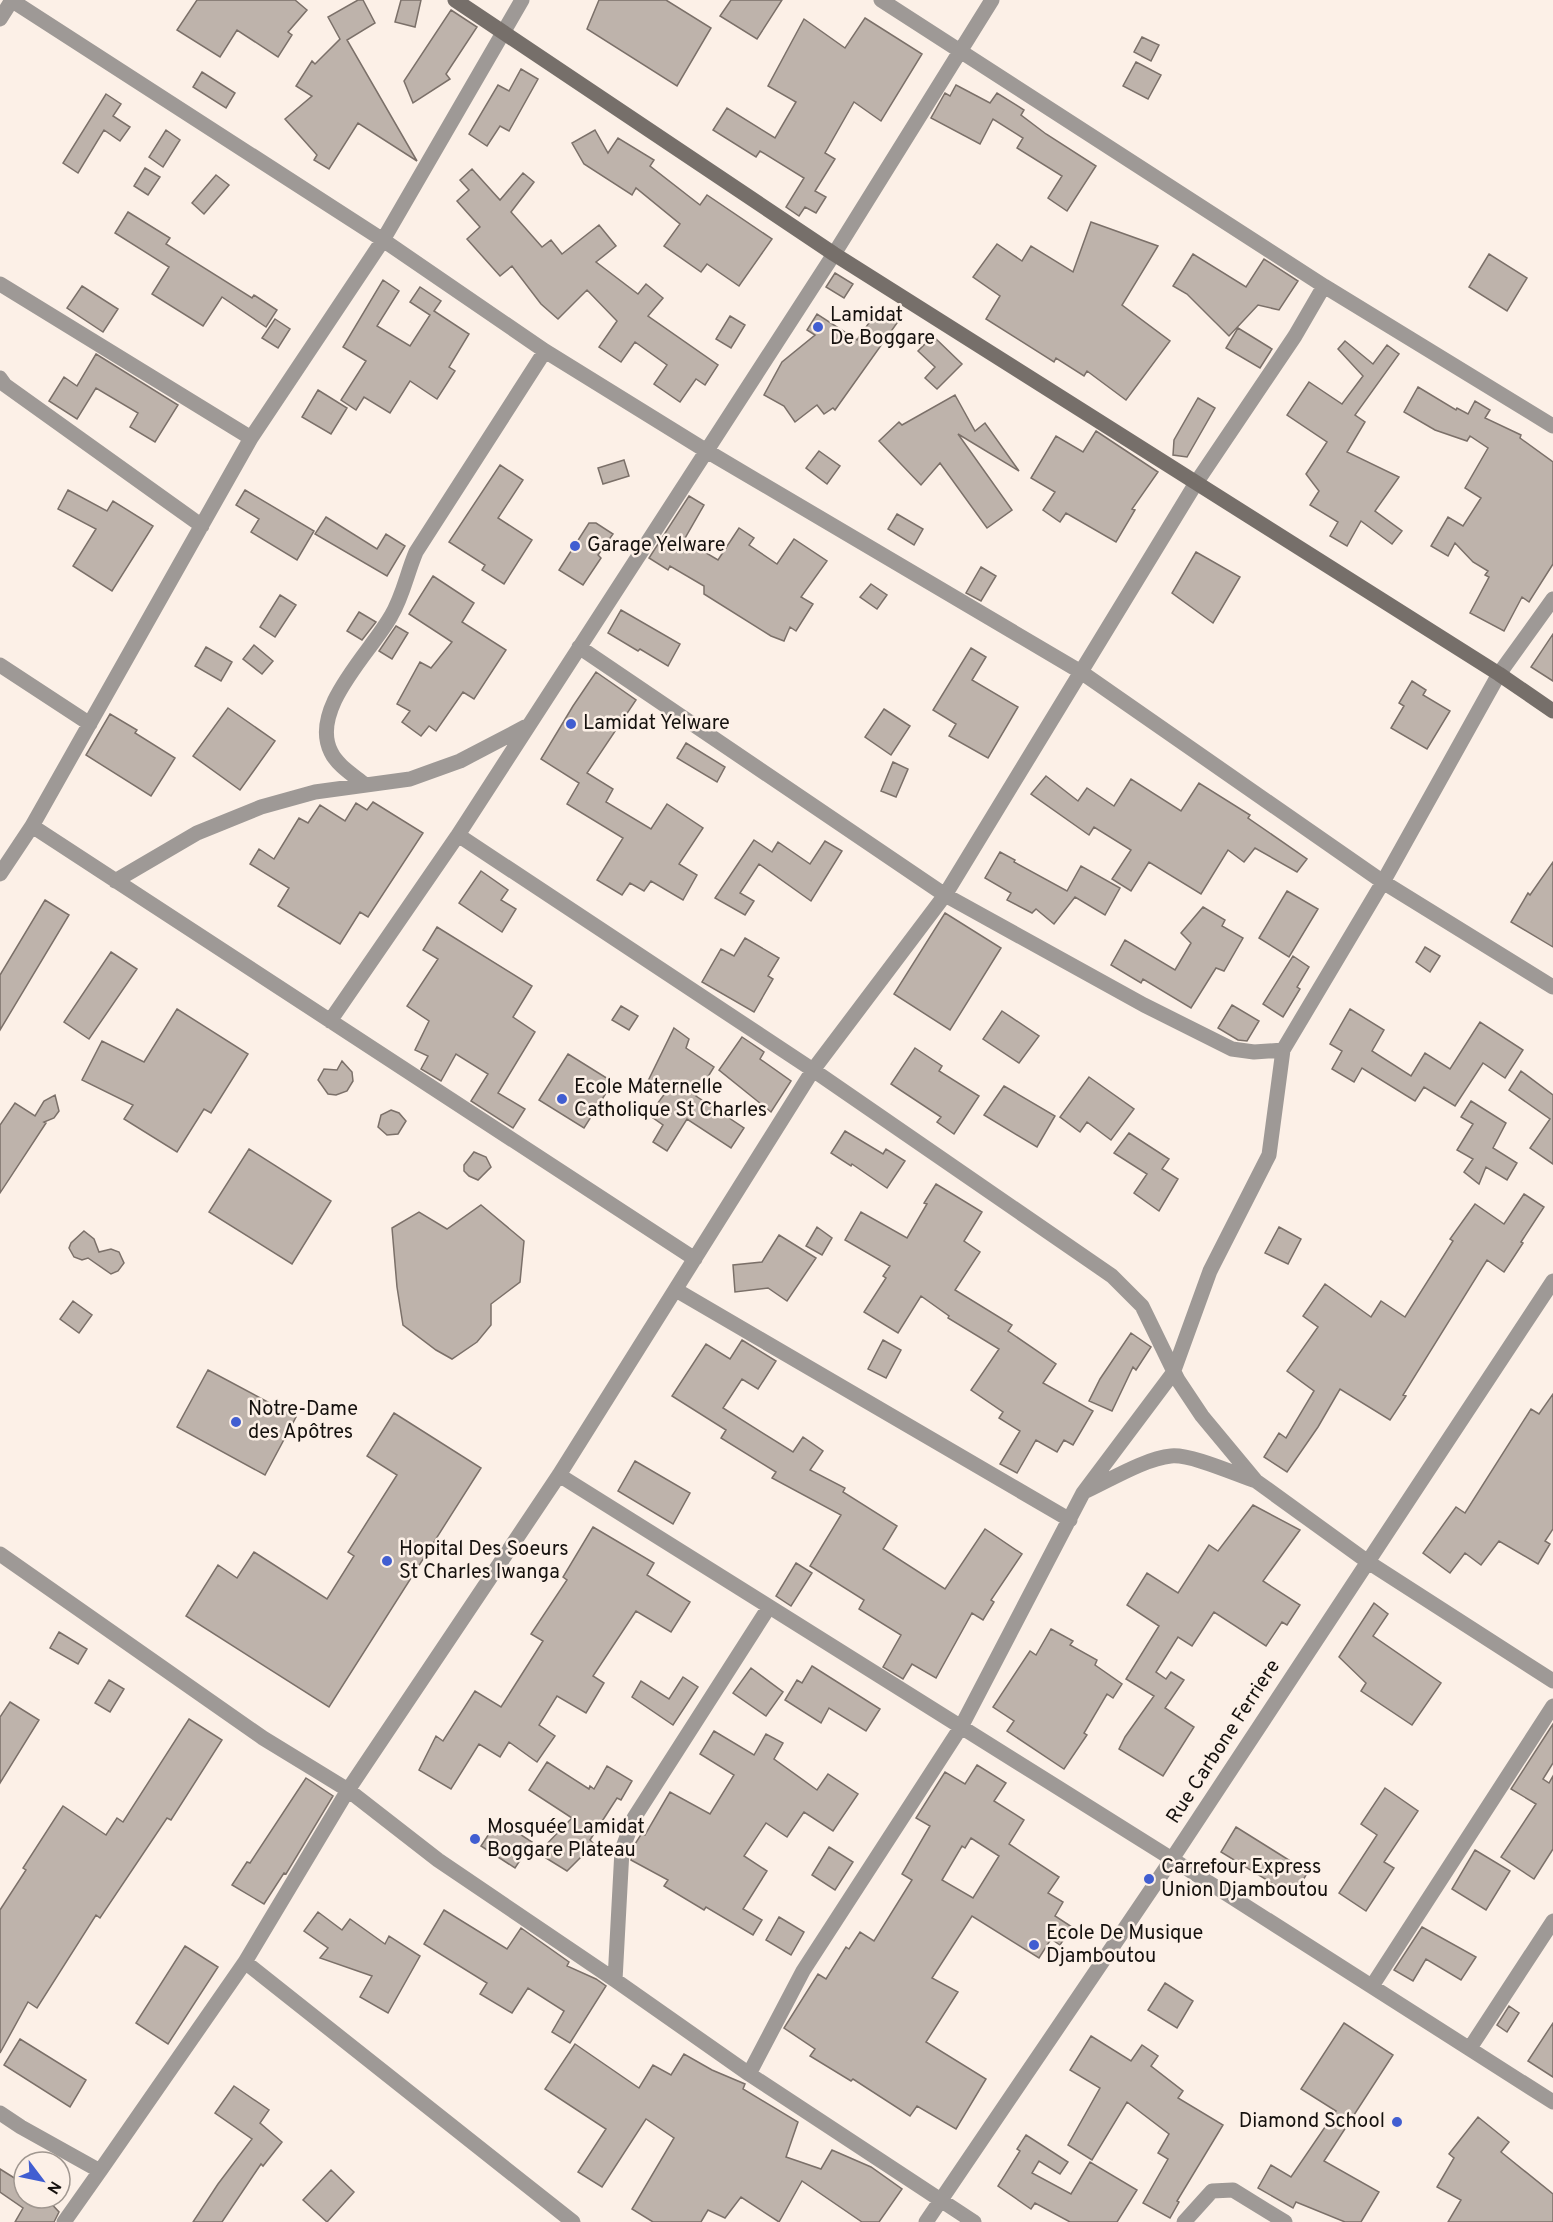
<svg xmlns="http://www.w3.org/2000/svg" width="1553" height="2222" font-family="Overpass,sans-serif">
<rect width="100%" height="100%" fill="#fcf0e7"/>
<path fill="#beb3ab" stroke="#7b7069" stroke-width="1.5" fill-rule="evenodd" d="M197 0H295L307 10 288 32 292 35 278 57 237 30 220 57 177 30Z
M358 0H363L375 23 347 40 417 161 358 123 329 169 314 160 317 155 285 119 312 96 296 86 312 61 315 64 340 39 328 17Z
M401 0H421L415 27 395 22Z
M599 0H666L711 28 677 86 587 29Z
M731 0H782L757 39 720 16Z
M451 10 477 27 446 74 450 79 413 103 404 81Z
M865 18 922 54 881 121 854 102 825 153 835 159 815 191 826 197 816 213 805 207 799 216 786 207 804 178 760 151 756 157 713 130 727 108 775 138 796 102 768 86 804 19 845 48Z
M1142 37 1159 45 1151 61 1134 52Z
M1136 62 1161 75 1148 99 1123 86Z
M521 69 538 79 509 131 500 126 487 146 469 134 498 85 509 91Z
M202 72 235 93 226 108 193 87Z
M956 85 990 103 997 93 1024 110 1021 115 1046 134 1096 166 1067 211 1048 198 1062 176 1017 148 1023 138 993 119 980 144 931 118 945 93 950 96Z
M106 94 121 104 113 116 130 127 120 141 104 130 78 173 63 163Z
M166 130 180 140 163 167 149 157Z
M595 130 608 153 618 138 654 160 650 166 700 205 707 195 772 239 739 286 707 264 701 272 664 246 680 224 636 188 632 195 584 164 572 143Z
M145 168 160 177 148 195 134 186Z
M472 169 500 200 523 173 534 182 511 212 542 247 551 240 562 254 599 225 616 246 596 262 638 294 646 284 663 298 648 316 718 365 705 385 696 379 680 402 654 384 667 365 635 342 621 362 599 347 617 321 587 290 558 319 541 304 512 266 500 276 467 239 480 227 457 201 469 190 460 180Z
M216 175 229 185 204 214 192 203Z
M128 212 170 238 166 244 252 298 254 295 277 310 266 327 222 297 203 326 152 294 169 267 115 233Z
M1091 222 1158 246 1122 305 1170 341 1126 400 1087 371 1084 376 1056 358 1054 362 986 319 1000 296 973 277 997 244 1022 261 1031 246 1073 272Z
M1193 254 1246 287 1264 259 1298 281 1279 310 1258 305 1229 336 1187 294 1173 286Z
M1489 254 1527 278 1507 311 1469 287Z
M835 273 853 284 844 298 826 287Z
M383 280 399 291 377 326 410 346 430 315 410 302 420 287 441 301 434 311 469 334 449 367 455 371 437 399 410 381 390 413 364 397 356 410 341 400 366 361 343 347Z
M82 286 118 309 103 332 67 308Z
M878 310 897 323 835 410 833 408 824 414 817 405 795 422 784 406 764 395 782 362 815 335 807 330 817 314 857 340Z
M730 316 745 325 731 348 716 339Z
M275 319 290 329 278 348 262 338Z
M1238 328 1272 349 1260 368 1226 348Z
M933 336 962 364 937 389 925 378 935 367 918 351Z
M1345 341 1373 364 1387 345 1399 354 1355 415 1365 422 1347 452 1399 477 1375 511 1402 531 1392 544 1361 521 1347 546 1330 536 1338 522 1310 505 1319 491 1306 474 1327 442 1287 415 1309 382 1342 404 1363 376 1338 349Z
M96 354 178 405 155 442 130 427 138 413 96 388 77 419 49 401 64 377 77 386Z
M1418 387 1456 410 1457 408 1468 414 1475 401 1490 410 1485 418 1521 435 1520 438 1553 462V564L1529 602 1522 597 1504 631 1470 613 1489 577 1485 575 1488 571 1473 562 1455 543 1448 556 1431 546 1448 517 1463 526 1481 498 1465 488 1488 448 1470 436 1467 441 1435 430 1404 412Z
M318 390 347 408 331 434 302 417Z
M955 395 975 431 985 423 1019 471 958 434 1012 510 987 528 940 463 921 485 879 441 899 422 902 425Z
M1198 398 1215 408 1187 457 1173 455 1174 440Z
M1096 431 1158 472 1132 509 1135 510 1116 542 1066 513 1060 522 1043 510 1055 492 1031 478 1056 436 1083 452Z
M819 451 840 466 827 484 806 468Z
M624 460 629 476 603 484 598 468Z
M500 465 523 480 498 518 532 540 504 584 482 570 485 565 449 542Z
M68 490 107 511 113 501 153 526 112 591 73 566 96 529 58 509Z
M245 490 314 531 297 560 251 532 259 519 236 505Z
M689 496 704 505 684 540 718 560 739 528 754 538 749 545 777 564 794 539 827 561 801 597 813 604 796 631 790 627 784 641 771 636 704 594V586L670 566 668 570 649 558Z
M897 514 923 529 914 545 888 529Z
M326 517 377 549 386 534 405 546 387 576 315 534Z
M589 523H596L613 534 598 555 601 558 583 585 559 570Z
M1196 552 1240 577 1213 623 1172 593Z
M981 567 996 576 981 601 966 593Z
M433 576 474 603 462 622 506 650 474 699 463 692 436 731 429 726 421 736 402 722 410 711 397 704 420 662 431 668 452 642 409 614Z
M871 584 887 595 877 609 860 597Z
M280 595 296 605 275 637 260 627Z
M621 610 680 644 668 666 640 649 638 651 608 633Z
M359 612 376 622 362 640 347 631Z
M396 626 408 633 392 659 379 651Z
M1553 634V681L1531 667Z
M254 645 273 661 262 674 243 659Z
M206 647 232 662 221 681 195 666Z
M971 648 986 657 972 680 1018 707 988 758 949 736 956 724 933 710Z
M596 672 636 700 587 773 613 789 606 802 651 829 667 804 703 828 679 864 697 875 683 900 651 881 644 891 630 883 622 895 597 880 623 838 567 804 579 783 541 759 573 706Z
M1412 681 1426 690 1423 695 1450 711 1427 749 1391 728 1404 706 1399 703Z
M228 708 275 741 240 790 193 756Z
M884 709 910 726 891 755 865 737Z
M110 714 137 730 135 733 175 758 151 796 86 755Z
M686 743 725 767 717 782 677 758Z
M893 762 908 769 896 797 881 791Z
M1046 776 1078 801 1087 788 1114 806 1131 779 1181 811 1199 783 1250 815 1248 818 1307 859 1297 872 1255 848 1244 862 1228 850 1201 894 1149 862 1131 891 1112 879 1131 850 1094 827 1089 835 1031 794Z
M373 802 423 833 368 917 360 912 340 944 278 906 289 888 250 864 259 849 274 859 299 818 308 823 320 805 345 821 356 803 367 810Z
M754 840 772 852 778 842 810 864 825 841 842 851 811 901 759 864 740 893 754 901 745 915 715 898Z
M1000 852 1015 860 1014 862 1067 891 1081 866 1120 888 1105 915 1075 897 1054 924 1036 909 1032 913 1007 900 1011 893 985 878Z
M1553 862V947L1511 922 1528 893 1530 895Z
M481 871 508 890 501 900 516 909 502 932 459 903Z
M1287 891 1318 909 1289 957 1259 938Z
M45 900 69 915 0 1030V975Z
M1203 907 1225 920 1222 926 1243 938 1224 971 1216 968 1191 1008 1143 979 1141 983 1111 965 1125 940 1175 970 1191 943 1181 933Z
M945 913 1001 948 950 1030 894 994Z
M437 927 532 986 513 1017 535 1032 498 1093 525 1109 513 1128 471 1101 488 1074 456 1054 441 1081 421 1069 428 1056 415 1050 429 1021 407 1006 438 959 423 950Z
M745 938 779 958 768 976 773 979 754 1012 702 982 721 949 734 956Z
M1425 947 1440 956 1430 972 1416 962Z
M111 952 137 969 89 1039 64 1022Z
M1293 956 1309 967 1297 987 1300 989 1283 1017 1263 1004Z
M1232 1005 1259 1021 1247 1041 1238 1040 1218 1028Z
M621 1006 638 1016 629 1030 612 1020Z
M177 1009 248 1054 211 1113 204 1109 177 1152 124 1119 133 1105 82 1080 102 1041 144 1062Z
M1350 1009 1384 1030 1372 1051 1411 1076 1425 1053 1450 1069 1480 1022 1523 1050 1505 1078 1483 1063 1455 1106 1424 1087 1415 1101 1362 1068 1354 1082 1332 1069 1342 1051 1330 1044Z
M1002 1011 1039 1036 1019 1063 983 1039Z
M674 1028 689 1039 686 1048 714 1067 696 1096 744 1128 731 1148 687 1119 667 1151 653 1142 663 1125 649 1115 666 1092 648 1081Z
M742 1037 764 1052 760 1059 791 1081 771 1112 719 1070Z
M915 1048 942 1066 939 1071 979 1096 954 1134 937 1122 941 1117 891 1084Z
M568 1054 613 1082 584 1128 539 1100Z
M342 1061 352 1072 353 1081 347 1091 336 1095 328 1094 318 1080 324 1069 337 1070Z
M1521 1071 1553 1095V1164L1530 1148 1550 1119 1509 1090Z
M1089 1077 1134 1109 1111 1140 1087 1122 1080 1132 1060 1117Z
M1004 1086 1055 1116 1037 1147 984 1115Z
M55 1095 59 1111 54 1118 44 1122 46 1123 0 1193V1125L15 1103 35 1116 44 1101Z
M1471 1101 1506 1123 1493 1148 1517 1163 1507 1180 1486 1167 1479 1184 1464 1172 1473 1159 1457 1150 1473 1124 1461 1117Z
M391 1110 399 1113 406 1121 398 1134 387 1135 378 1127 381 1115Z
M845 1131 883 1154 886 1149 905 1161 887 1188 852 1164 851 1166 831 1153Z
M1129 1133 1169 1159 1162 1169 1178 1179 1159 1211 1134 1193 1147 1174 1114 1153Z
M249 1149 331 1201 292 1264 209 1212Z
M474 1152 486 1157 491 1167 478 1180 469 1176 464 1171V1165Z
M936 1184 982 1212 964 1241 980 1252 955 1290 1012 1325 1008 1331 1056 1364 1043 1383 1093 1411 1073 1445 1064 1440 1057 1452 1036 1440 1017 1473 1000 1464 1020 1431 999 1418 1003 1412 971 1390 999 1349 948 1318 949 1316 921 1296 898 1333 864 1312 886 1278 883 1276 890 1266 845 1240 861 1212 907 1238 927 1204 924 1203Z
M1524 1194 1544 1207 1521 1242 1523 1243 1504 1272 1487 1260 1403 1395 1406 1396 1390 1420 1340 1389 1318 1427 1287 1472 1264 1457 1279 1433 1286 1438 1314 1391 1287 1371 1318 1327 1303 1316 1325 1284 1371 1317 1381 1301 1405 1317 1453 1241 1450 1239 1475 1204 1504 1224Z
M481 1205 524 1241 520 1282 491 1304V1325L477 1342 452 1359 436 1350 403 1325 397 1287 392 1228 419 1212 447 1229Z
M817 1227 832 1238 822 1255 806 1246Z
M1279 1227 1301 1239 1288 1264 1265 1253Z
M84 1231 94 1239 99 1252 111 1249 119 1252 124 1263 118 1271 111 1274 88 1258 82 1260 74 1257 69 1248 71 1243Z
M779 1235 816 1258 787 1301 768 1288 735 1292 733 1265 762 1262Z
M73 1301 92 1315 79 1333 60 1319Z
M1131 1333 1151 1347 1136 1370 1133 1367 1112 1411 1089 1401 1100 1379Z
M742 1340 776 1361 758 1389 742 1379 723 1408 793 1452 803 1437 823 1451 810 1470 845 1488 843 1492 897 1526 883 1549 945 1589 985 1529 1022 1554 991 1600 994 1602 983 1620 972 1613 936 1678 912 1664 903 1679 883 1667 901 1635 859 1609 864 1600 810 1566 841 1515 772 1478 776 1472 721 1438 726 1430 672 1396 706 1344 730 1359Z
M883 1340 901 1350 886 1378 868 1369Z
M208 1370 296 1417 265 1475 177 1427Z
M1553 1394V1529L1545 1541 1550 1544 1538 1564 1499 1541 1481 1565 1465 1553 1450 1573 1423 1553 1456 1507 1465 1513 1531 1409 1539 1414Z
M394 1413 481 1468 329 1707 186 1616 218 1565 237 1578 254 1552 327 1599 354 1556 348 1552 397 1475 367 1456Z
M635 1461 690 1493 673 1524 618 1491Z
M1253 1505 1300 1530 1263 1581 1300 1605 1287 1625 1282 1622 1266 1646 1214 1612 1192 1646 1178 1637 1156 1672 1166 1679 1171 1672 1184 1680 1165 1708 1194 1727 1163 1776 1119 1749 1125 1737 1154 1696 1126 1679 1159 1626 1127 1605 1147 1573 1178 1593 1209 1545 1218 1551Z
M593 1527 654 1563 647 1575 690 1602 671 1632 636 1611 593 1676 604 1683 586 1713 557 1696 539 1725 555 1736 537 1762 509 1742 500 1757 479 1744 451 1789 419 1770 436 1736 443 1741 475 1691 501 1707 543 1641 531 1634 567 1580 563 1577Z
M796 1563 812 1573 791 1606 776 1596Z
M1374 1603 1388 1614 1373 1636 1441 1683 1412 1725 1361 1691 1366 1683 1339 1657Z
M1051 1629 1073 1641 1070 1645 1097 1660 1095 1665 1122 1684 1113 1698 1107 1694 1084 1733 1087 1735 1064 1769 1007 1731 1014 1721 993 1707 1030 1651 1036 1655Z
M59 1632 87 1649 78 1664 50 1648Z
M812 1666 880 1709 866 1731 829 1708 821 1723 785 1700 797 1680 802 1683Z
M751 1668 783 1692 766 1716 733 1693Z
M683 1677 698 1687 673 1725 632 1697 641 1681 669 1699Z
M109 1680 124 1689 110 1712 95 1703Z
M10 1702 39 1720 0 1783V1717Z
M189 1719 222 1740 171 1820 167 1818 100 1918 96 1915 37 2008 28 2002 0 2053V1910L26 1870 23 1868 63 1806 106 1835 117 1818 123 1822Z
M1553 1724V1763L1543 1779 1549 1783 1553 1776V1849L1534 1879 1501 1857 1536 1804 1511 1789Z
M714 1731 754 1755 766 1734 783 1743 774 1759 817 1790 828 1774 858 1794 833 1831 804 1812 787 1837 766 1823 744 1856 767 1871 743 1909 762 1920 753 1935 706 1907 704 1910 664 1886 668 1880 631 1860 635 1844 642 1833 645 1835 670 1792 710 1814 734 1775 700 1754Z
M547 1762 589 1789 590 1786 594 1789 607 1766 632 1781 621 1800 617 1798 590 1840 594 1844 567 1871 538 1853 572 1818 529 1790Z
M977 1765 1006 1783 994 1801 1024 1820 1009 1844 1059 1877 1048 1893 1063 1902 1055 1916 1072 1927 1060 1945 1051 1939 1039 1958 972 1916 932 1978 958 1992 926 2042 986 2079 956 2129 917 2106 910 2116 853 2079 851 2081 810 2056 815 2049 784 2028 818 1974 826 1979 846 1947 849 1949 860 1932 874 1941 912 1880 902 1874 930 1826 916 1818 945 1772 965 1784ZM971 1838 999 1856 973 1898 942 1880 962 1846 965 1848Z
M306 1778 333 1796 286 1874 284 1873 264 1904 232 1885 247 1862 250 1863Z
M1385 1788 1418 1811 1384 1862 1394 1868 1366 1911 1339 1893 1377 1835 1361 1824Z
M498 1820 532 1842 515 1868 481 1846Z
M1236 1827 1308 1872 1293 1896 1221 1852Z
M829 1847 853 1862 835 1890 812 1875Z
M1475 1850 1510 1871 1486 1910 1452 1889Z
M444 1910 507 1949 521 1928 569 1962 567 1966 596 1979 606 1986 570 2043 552 2032 564 2011 528 1988 512 2013 480 1994 487 1983 424 1944Z
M318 1912 342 1930 350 1919 385 1944 389 1936 420 1956 388 2013 360 1997 372 1976 320 1958 328 1948 304 1931Z
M779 1917 804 1932 791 1955 766 1940Z
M1422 1927 1476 1957 1461 1980 1426 1959 1413 1981 1394 1970Z
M185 1946 218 1967 168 2044 136 2023Z
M1165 1983 1193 2001 1177 2028 1148 2010Z
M1509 2006 1519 2013 1507 2032 1497 2025Z
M1344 2023 1393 2055 1324 2161 1379 2192 1361 2222H1345L1296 2202 1293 2208 1258 2188 1271 2165 1291 2177 1336 2111 1301 2089Z
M1553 2023V2077L1528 2061Z
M1091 2036 1131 2061 1142 2045 1158 2056 1151 2066 1183 2091 1178 2098 1223 2125 1177 2201 1179 2202 1170 2218 1143 2203 1168 2159 1158 2153 1169 2134 1127 2102 1092 2160 1068 2145 1100 2088 1070 2070Z
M20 2039 86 2080 70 2107 4 2065Z
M575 2044 639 2088 653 2065 671 2075 684 2054 712 2070 745 2084 743 2089 798 2122 786 2157 821 2169 832 2150 871 2167 902 2189 879 2222H862L802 2181 779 2222 741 2197 725 2218 708 2210 701 2222H653L632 2209 674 2138 646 2119 602 2187 578 2172 606 2129 545 2089Z
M234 2086 269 2110 260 2123 282 2142 263 2166 261 2164 222 2222H193L218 2184 252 2139 215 2113Z
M1478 2117 1509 2142 1501 2152 1553 2194V2222H1448L1461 2200 1437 2187 1454 2158 1449 2154Z
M1026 2135 1068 2162 1060 2174 1039 2161 1032 2173 1071 2194 1090 2162 1137 2190 1117 2222H1070L1035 2203 1031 2209 998 2186 1020 2151 1017 2149Z
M0 2169 24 2184V2198H46L59 2212 54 2222H15L23 2208 0 2192Z
M331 2170 354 2192 327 2222 303 2200Z"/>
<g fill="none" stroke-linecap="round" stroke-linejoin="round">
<path stroke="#9e9996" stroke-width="15" d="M11 0 383 240 545 351 705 450 1081 672 1383 882 1553 987
M0 19 12 0
M0 284 251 438
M1324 286 1553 426
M0 378 5 385 202 526
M579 647 945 895 1144 1005 1232 1049 1254 1052 1283 1050
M0 665 90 724
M364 784C353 775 337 765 331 752 309 709 371 652 391 616 403 596 407 573 416 552L545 351
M32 826 695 1259
M458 835 813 1070 1112 1276 1142 1306 1178 1380 1202 1416 1256 1481 1368 1562 1553 1681
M0 874 32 826 251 438 383 240 522 0
M115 881 197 833 261 807 315 792 410 779 460 761 525 727
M330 1021 458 835 834 254 992 0
M676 1290 1070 1520
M559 1475 1172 1859 1553 2102
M1084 1492C1108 1481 1146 1458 1171 1456 1191 1454 1235 1474 1256 1481
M0 1554 263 1738 348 1790 438 1860 615 1980 749 2074 974 2222
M245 1962 573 2222
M615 1980 622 1850 634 1818 769 1607
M1372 1986 1553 1706
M1470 2048 1553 1921
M749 2074 803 1971 961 1727 1083 1493 1173 1373 1210 1271 1269 1155 1283 1050 1383 882 1499 674 1553 599
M0 2113 21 2127 100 2171 245 1962 348 1790 559 1475 813 1070 945 895 1196 483 1295 336 1324 286 881 0
M64 2222 100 2171
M926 2222 1172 1859 1553 1281
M1184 2222 1212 2191 1233 2190 1285 2222"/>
<path stroke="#766f6a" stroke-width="15" d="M455 0 834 254 1499 674 1553 711"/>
</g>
<g fill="#415ed1" stroke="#fcf0e7" stroke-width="2">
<circle cx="818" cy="327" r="6"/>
<circle cx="575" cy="546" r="6"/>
<circle cx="571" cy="724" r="6"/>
<circle cx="562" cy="1099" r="6"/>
<circle cx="236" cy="1422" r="6"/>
<circle cx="387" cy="1561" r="6"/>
<circle cx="475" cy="1839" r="6"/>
<circle cx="1149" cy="1879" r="6"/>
<circle cx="1034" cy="1945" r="6"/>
<circle cx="1397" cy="2122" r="6"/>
</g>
<g text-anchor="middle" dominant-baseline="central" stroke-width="5" stroke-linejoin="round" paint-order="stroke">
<g font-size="20" fill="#15110e" stroke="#fcf0e7" text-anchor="start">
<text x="830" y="316">Lamidat<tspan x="830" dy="23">De Boggare</tspan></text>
<text x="587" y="546">Garage Yelware</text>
<text x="583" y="724">Lamidat Yelware</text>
<text x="574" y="1088">Ecole Maternelle<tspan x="574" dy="23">Catholique St Charles</tspan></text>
<text x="248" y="1410">Notre-Dame<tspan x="248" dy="23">des Apôtres</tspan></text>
<text x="399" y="1550">Hopital Des Soeurs<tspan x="399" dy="23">St Charles Iwanga</tspan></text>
<text x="487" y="1828">Mosquée Lamidat<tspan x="487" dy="23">Boggare Plateau</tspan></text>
<text x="1161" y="1868">Carrefour Express<tspan x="1161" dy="23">Union Djamboutou</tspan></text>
<text x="1046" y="1934">Ecole De Musique<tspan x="1046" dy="23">Djamboutou</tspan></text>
<text x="1385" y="2122" text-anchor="end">Diamond School</text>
</g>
<g font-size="20" fill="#15110e" stroke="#fcf0e7">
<text transform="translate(1224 1742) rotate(-57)">Rue Carbone Ferriere</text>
</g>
</g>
<g transform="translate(42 2180) rotate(122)"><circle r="28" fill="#fcf0e7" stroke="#a09790" stroke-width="1.5"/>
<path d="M0-4.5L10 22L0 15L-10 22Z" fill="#415ed1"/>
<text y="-9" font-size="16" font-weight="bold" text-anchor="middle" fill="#15110e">N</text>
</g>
</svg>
